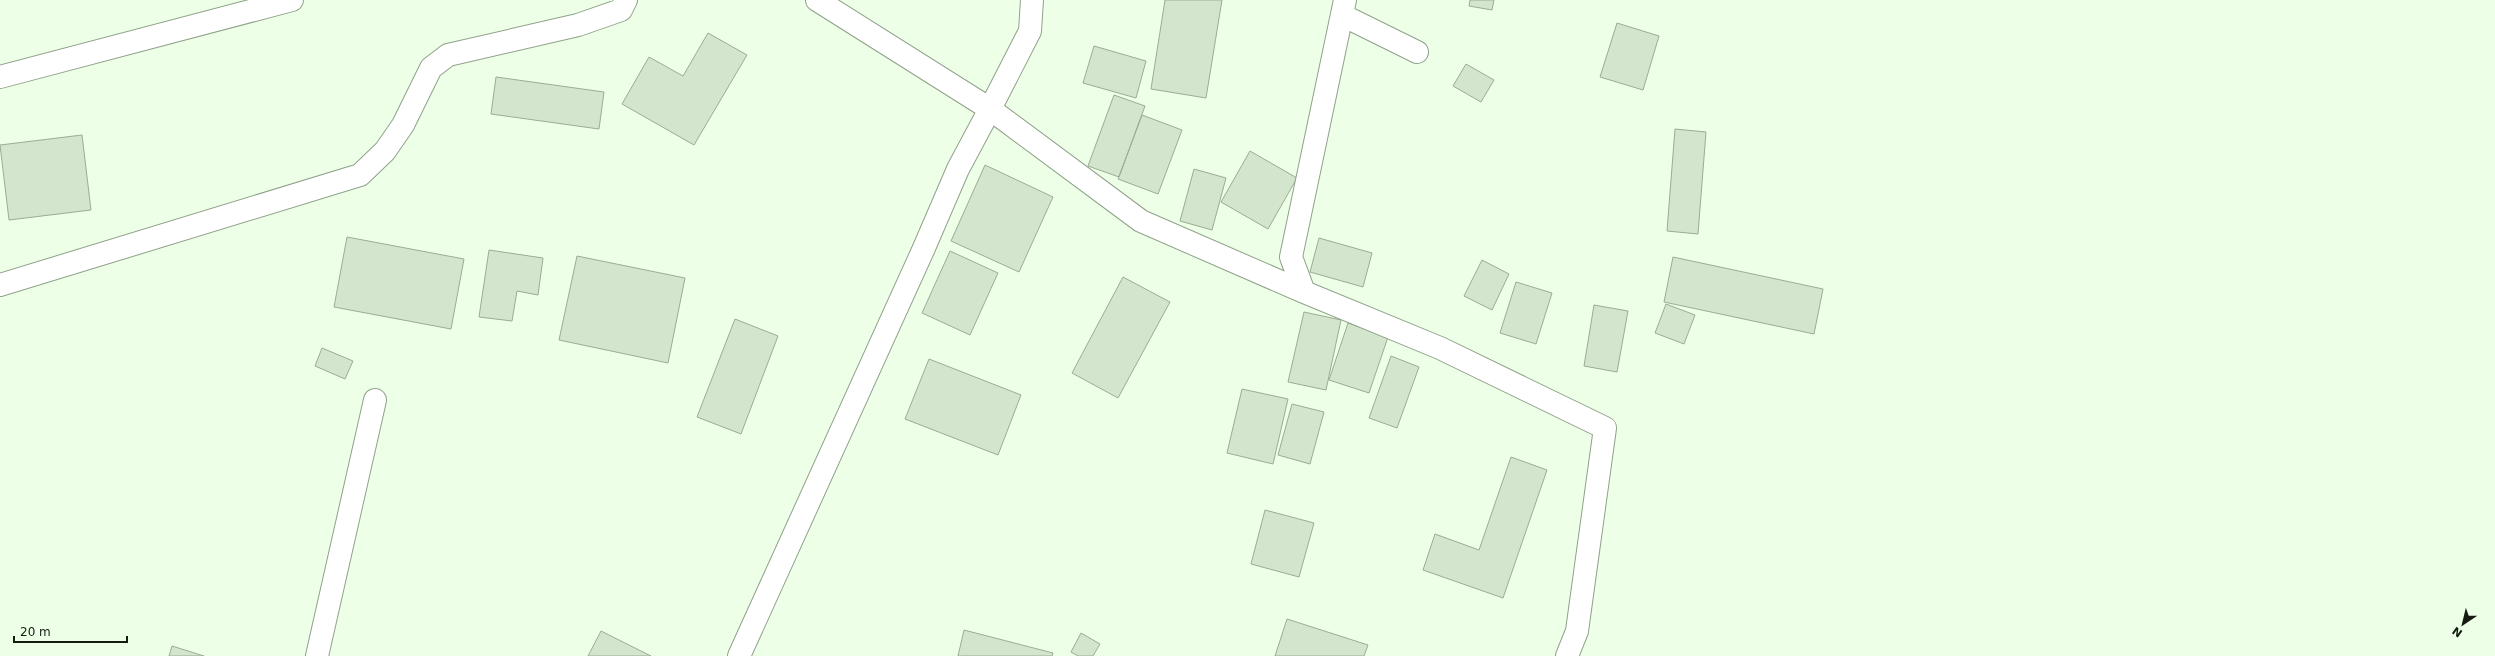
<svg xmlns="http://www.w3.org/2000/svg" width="2495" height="656" font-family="'DejaVu Sans',sans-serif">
<rect width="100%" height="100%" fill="#edffe7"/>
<path fill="#d4e5cd" stroke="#9bac95" d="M1165 0H1222L1206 98 1151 89Z
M1470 0H1494L1492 10 1469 6Z
M1617 23 1659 36 1643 90 1600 77Z
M708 33 747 55 694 145 622 104 649 57 683 76Z
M1094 46 1146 61 1136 98 1083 83Z
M1466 64 1494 80 1481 102 1453 86Z
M496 77 604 92 599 129 491 114Z
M1114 95 1145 106 1119 177 1088 166Z
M1142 115 1182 130 1158 194 1118 179Z
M1675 129 1706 132 1698 234 1667 231Z
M82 135 91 210 9 220 0 145Z
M1250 151 1297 178 1268 229 1221 202Z
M985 165 1053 197 1019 272 951 241Z
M1194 169 1226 178 1212 230 1180 221Z
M347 237 464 259 451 329 334 307Z
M1319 238 1372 253 1363 287 1310 272Z
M489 250 543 258 538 295 517 291 512 321 479 317Z
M950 251 998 273 970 335 922 313Z
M577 256 685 278 668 363 559 340Z
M1673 257 1823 289 1814 334 1664 302Z
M1482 260 1509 274 1492 310 1464 296Z
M1123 277 1170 302 1118 398 1072 373Z
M1516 282 1552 293 1536 344 1500 333Z
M1666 304 1695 315 1684 344 1655 333Z
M1594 305 1628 311 1617 372 1584 366Z
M1304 312 1341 320 1326 390 1288 382Z
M735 319 778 336 741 434 697 417Z
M1348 323 1388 337 1369 393 1329 380Z
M322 348 353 361 345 379 315 366Z
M1391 356 1419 367 1397 428 1369 418Z
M929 359 1021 395 998 455 905 419Z
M1242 389 1288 399 1273 464 1227 453Z
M1292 404 1324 412 1310 464 1278 455Z
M1511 457 1547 470 1503 598 1423 570 1435 534 1479 550Z
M1265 510 1314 523 1299 577 1251 564Z
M1287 619 1368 645 1364 656H1275Z
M964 630 1053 653 1052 656H958Z
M601 631 651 656H588Z
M1081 633 1100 644 1093 656H1078L1071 652Z
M172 646 204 656H169Z"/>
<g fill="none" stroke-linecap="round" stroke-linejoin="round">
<defs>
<path id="minor" d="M817 0 990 109 1030 31 1032 0
M1342 15 1417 52
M0 77 292 0
M0 285 360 175 385 151 403 125 431 68 448 55 578 25 621 10 626 0
M1304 292 1291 257 1345 0
M317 656 375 400
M739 656 924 248 958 169 990 109 1141 221 1304 292 1440 348 1605 428 1577 631 1567 656"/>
</defs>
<use href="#minor" stroke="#90a18a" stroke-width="24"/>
<use href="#minor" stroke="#fff" stroke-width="22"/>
</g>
<g transform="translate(2463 624) rotate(215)" stroke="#edffe7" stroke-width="3" paint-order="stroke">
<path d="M0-3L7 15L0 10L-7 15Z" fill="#151b12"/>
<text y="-6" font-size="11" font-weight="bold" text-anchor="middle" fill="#151b12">N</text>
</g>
<path d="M14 636v6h113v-6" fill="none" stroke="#151b12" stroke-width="2"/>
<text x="20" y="636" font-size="12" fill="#151b12" stroke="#edffe7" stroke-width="3" paint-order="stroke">20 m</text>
</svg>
